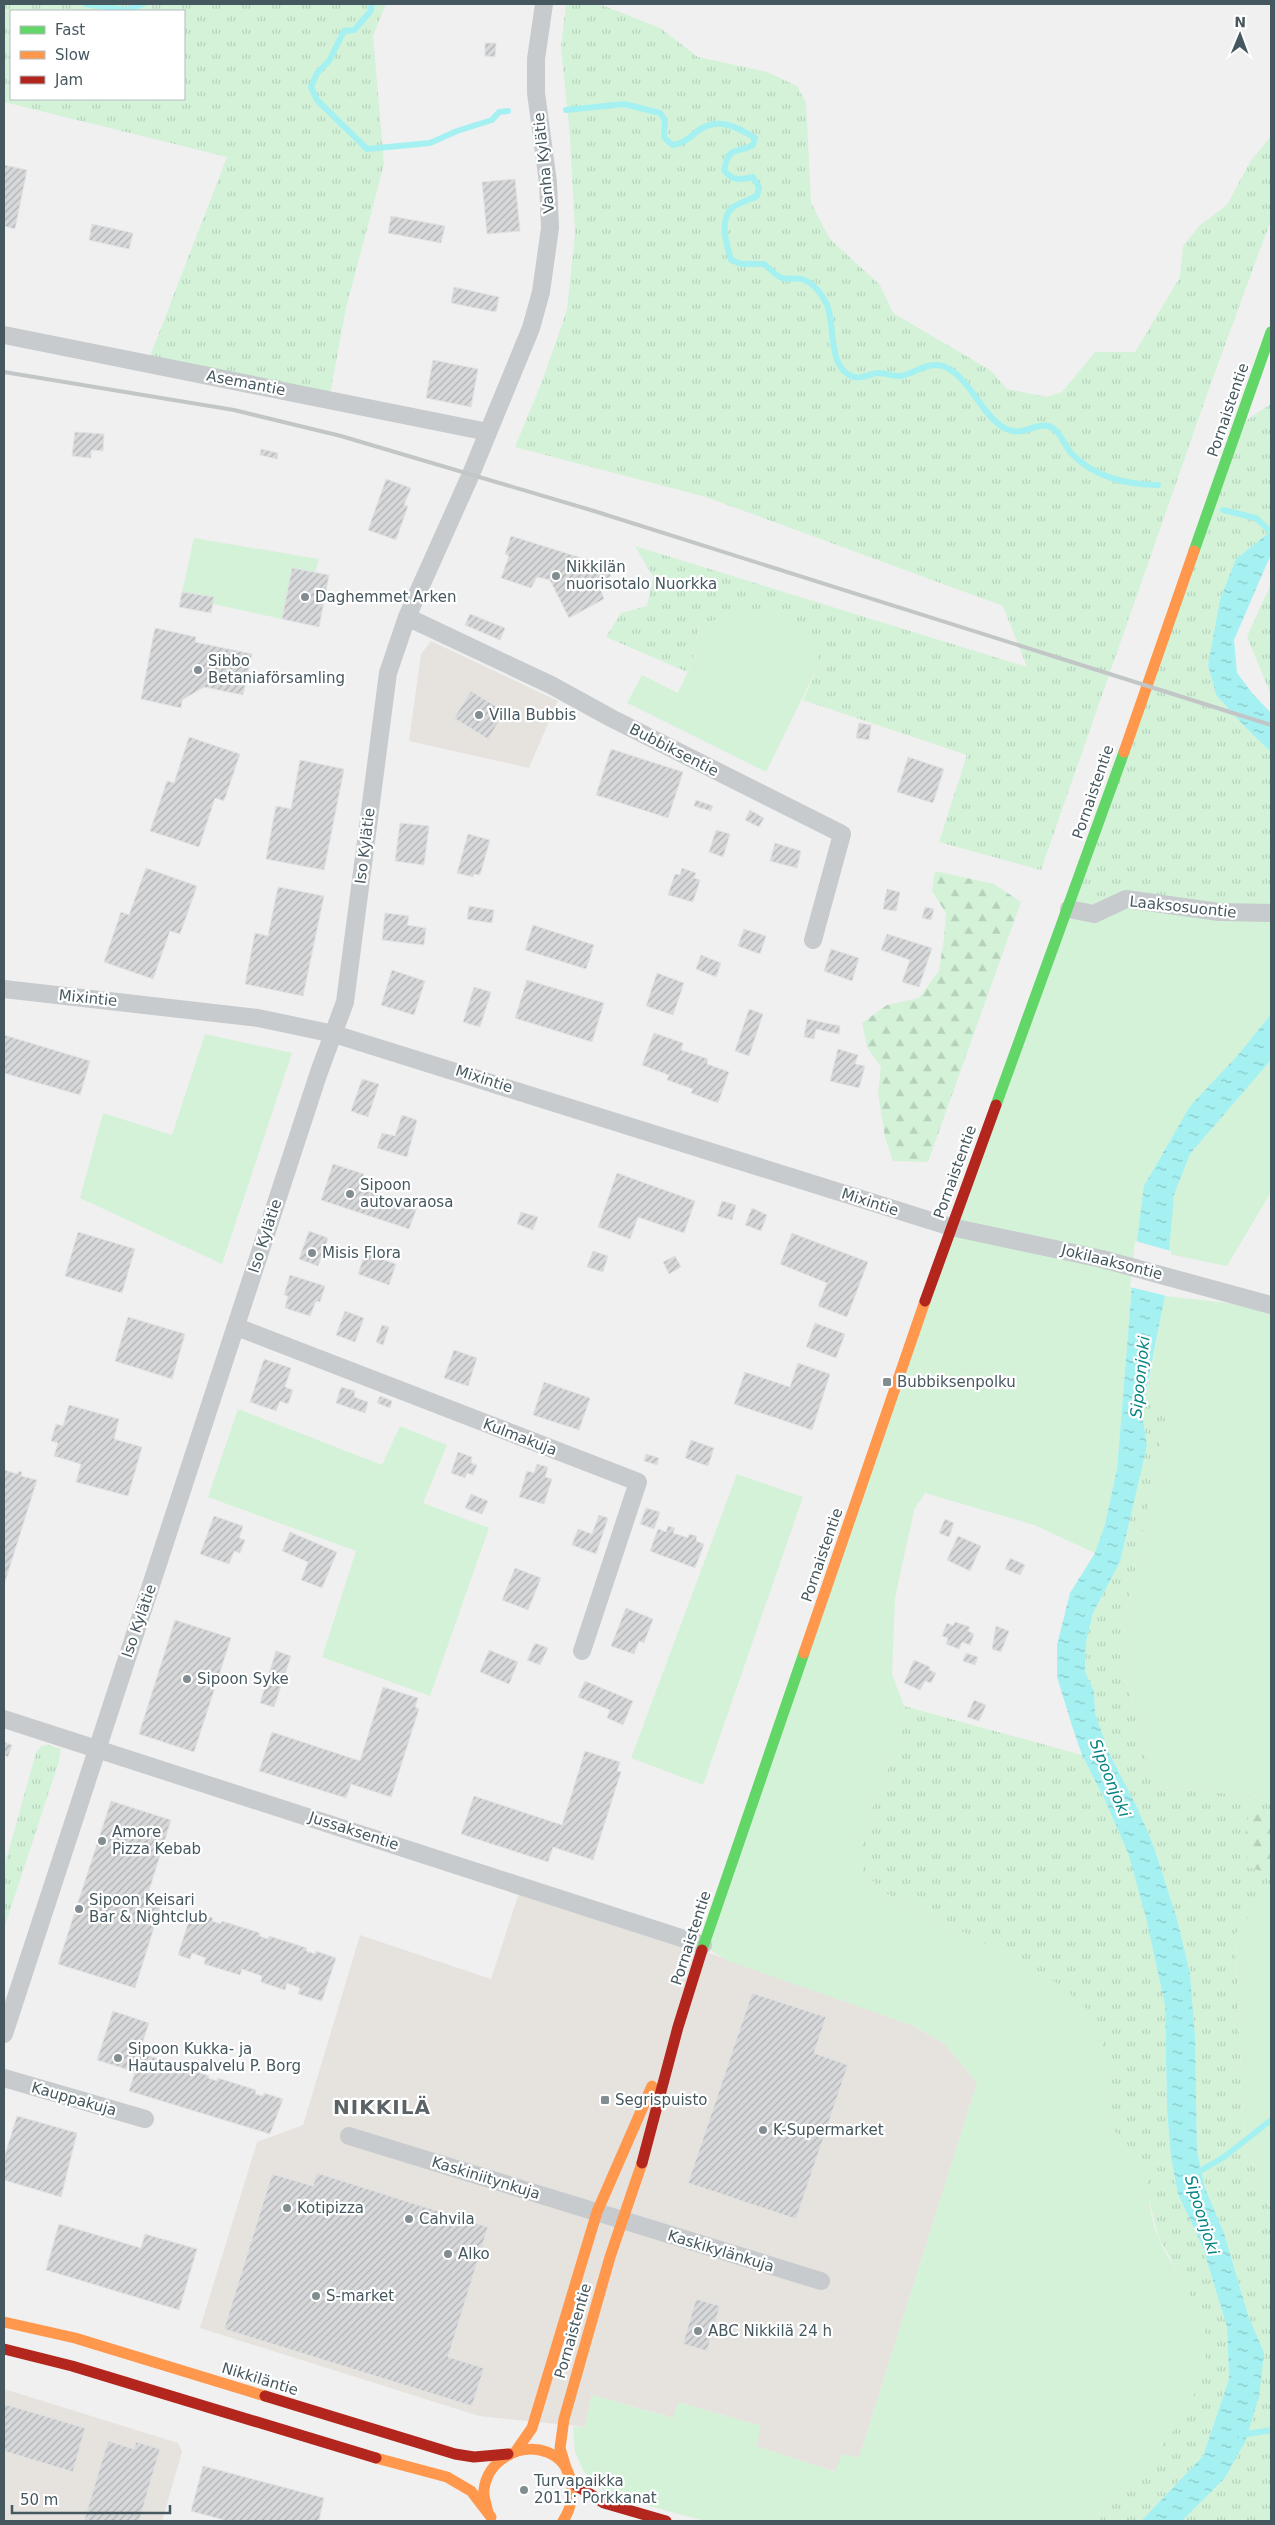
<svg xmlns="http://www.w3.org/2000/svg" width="1275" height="2525" font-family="'DejaVu Sans',sans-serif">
<defs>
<pattern id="grass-tufts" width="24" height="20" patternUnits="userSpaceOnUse" patternTransform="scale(1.25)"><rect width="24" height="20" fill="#d3f2d8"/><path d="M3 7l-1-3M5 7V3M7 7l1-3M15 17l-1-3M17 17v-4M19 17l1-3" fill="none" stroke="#b6d2bc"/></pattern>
<pattern id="forest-firs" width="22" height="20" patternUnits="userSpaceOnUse" patternTransform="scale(1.25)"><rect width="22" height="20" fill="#d3f2d8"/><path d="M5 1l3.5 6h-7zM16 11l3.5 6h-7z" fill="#b6d2bc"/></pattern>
<pattern id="water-ripples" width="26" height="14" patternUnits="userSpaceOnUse" patternTransform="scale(1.25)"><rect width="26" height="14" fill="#a5f1f2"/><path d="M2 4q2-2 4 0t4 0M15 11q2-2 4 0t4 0" fill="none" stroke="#88c6c7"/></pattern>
<pattern id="building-hatch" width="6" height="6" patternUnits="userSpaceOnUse" patternTransform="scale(1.25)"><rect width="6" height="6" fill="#d7d8d9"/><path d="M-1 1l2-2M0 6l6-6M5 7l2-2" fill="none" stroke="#b0b2b3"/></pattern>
</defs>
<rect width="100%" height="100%" fill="#f1f0f0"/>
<path fill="#e6e3de" d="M431 641 558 701 529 768 409 741 421 654Z
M525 1887 914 2026 945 2044 977 2083 859 2458 842 2455 836 2472 755 2446 761 2426 678 2402 674 2418 592 2395 585 2427 479 2416 200 2328 257 2142 303 2125 360 1935 491 1979 518 1896Z
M4 2389 178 2443 182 2452 162 2521H4Z"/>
<path fill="url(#grass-tufts)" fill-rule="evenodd" d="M4 4H386L373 36 384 164 346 308 329 400 147 364 227 157 4 102ZM11 11H184V99H11Z
M566 4H599L660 28 698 57 767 72 797 86 806 103 811 203 830 239 880 285 893 313 990 370 1007 389 1046 397 1062 392 1095 352H1135L1180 277 1183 246 1200 225 1227 205 1250 162 1271 136V220L1211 383 1041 870 939 842 967 755 803 700 820 662 699 624 693 660 687 672 606 637 621 613 647 606 653 577 635 546 1027 667 1003 606 706 497 515 447 541 384 567 310 575 233 570 137 561 47Z
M1271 404V531L1236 559 1220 599 1208 665 1216 695 1248 730 1271 752V913L1069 909 1239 425Z
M1271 584V695L1247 637Z
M1149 1381 1166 1416 1119 1649 1153 1786 1271 1798V1889L1235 1935 1244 2138 1271 2210V2521H1182L1224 2479 1248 2315 1224 2233 1205 2188 1197 2150 1195 2037 1190 1973 1177 1919 1154 1847 1137 1807 1109 1753 1095 1713 1094 1691 1085 1673 1086 1643 1093 1613 1120 1562 1147 1446 1142 1413Z
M904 1706 1082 1755 1103 1796 1128 1853 1146 1918 1165 2005 1167 2110 1171 2158 1178 2194 1203 2248 1227 2327 1229 2379 1203 2456 1141 2521H1098L1161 2447 1205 2332 1182 2280 1158 2236 1147 2191V2166L1112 2129 1105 2060 973 1937 883 1892 862 1870V1841L875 1799 901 1737Z
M48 1745 61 1749 59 1761 4 1929V1867L36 1753 41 1746Z"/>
<path fill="url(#forest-firs)" d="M935 871 994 884 1021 902 928 1162 893 1161 885 1137 878 1094 881 1067 867 1047 862 1023 887 1005 919 998 939 971 944 938 946 913 932 891Z
M1250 1804 1271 1812V1858L1262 1871 1248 1867 1245 1837Z"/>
<path fill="#d3f2d8" d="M194 538 319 559 315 573 292 568 282 619 213 604V597L182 592Z
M766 612C796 627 808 630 820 662L766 772 627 703 642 675 678 693 693 660 699 624 741 613Z
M1126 899 1271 913V1014L1238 1055 1190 1106 1133 1272 1117 1469 1105 1524 1095 1553 1034 1525 925 1493 914 1510 895 1598 892 1674 904 1706 901 1737 875 1799 862 1841V1870L883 1892 973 1937 1062 1986 1098 2020 1105 2060 1112 2129 1147 2165C1147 2189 1149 2215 1158 2237 1164 2252 1174 2265 1182 2280 1189 2294 1202 2317 1205 2332 1218 2398 1137 2475 1098 2521H705L608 2495 584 2472 575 2452 573 2427H585L592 2395 673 2418 678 2402 761 2426 756 2446 835 2472 842 2454 859 2458 977 2083 945 2044 914 2026 726 1960 703 1945 1069 909Z
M205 1034 292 1053 222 1264 80 1198 103 1113 172 1135Z
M1271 1060V1192L1227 1266 1168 1254 1174 1195 1190 1154Z
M1165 1296 1271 1308V1798L1153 1786 1119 1649 1166 1416 1149 1381Z
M238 1409 382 1465 400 1426 447 1445 423 1503 489 1528 430 1696 322 1657 356 1551 208 1497Z
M737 1474 803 1497 703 1785 631 1758Z
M1271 1889V2210L1244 2138 1235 1934Z"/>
<path fill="url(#water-ripples)" d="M1271 531V554L1234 640 1237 673 1253 694 1271 713V752L1248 730 1216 695 1208 665 1220 599 1236 559Z
M1271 1014V1060L1190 1154 1174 1195 1165 1296 1142 1413 1147 1446 1120 1562 1093 1613 1086 1643 1085 1672 1094 1691 1095 1713 1109 1753 1137 1807 1154 1847 1177 1919 1190 1973 1195 2037 1197 2150 1205 2188 1224 2233 1248 2315 1264 2353 1259 2397 1245 2442 1224 2479 1182 2521H1141L1203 2456 1229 2379 1227 2327 1203 2248 1178 2194 1171 2158 1167 2110 1165 2005 1146 1918 1128 1853 1103 1796 1082 1755 1073 1729 1057 1677V1645L1070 1593 1095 1553 1105 1524 1117 1469 1133 1272 1144 1186 1190 1106 1238 1055Z"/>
<path fill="#f1f0f0" d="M1135 1241 1171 1251 1167 1296 1130 1287Z"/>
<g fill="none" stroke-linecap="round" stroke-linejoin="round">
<path stroke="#a5f1f2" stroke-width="6" d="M85 4 127 10 143 4
M372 4 370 12 354 30 344 31 329 61 317 73 311 87 317 100 367 149 430 143 457 131 492 120 499 112 508 111
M566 110 624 104 660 113 665 120 664 137 672 145C684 144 690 137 699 130 718 117 738 127 755 138L753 145C734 155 730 144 724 170 732 181 740 180 753 177L759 187 757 196C749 200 737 203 731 209 719 222 727 246 731 260L741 264H764C769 268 776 276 782 278 789 280 798 277 804 280 814 283 823 296 827 305 835 323 828 364 849 375 860 381 867 374 878 373 885 372 893 377 900 376 914 374 928 361 943 366 968 375 980 412 1001 426 1022 440 1034 422 1048 426 1060 429 1064 446 1072 454 1094 477 1128 485 1158 485
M1223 510 1256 518 1271 532
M1195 2174 1224 2157 1271 2120
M1241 2435 1271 2430"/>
</g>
<path fill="url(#building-hatch)" stroke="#e2e2e3" d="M485 43H496L495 57 485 56Z
M4 165 27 170 15 229 4 226Z
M515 179 520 231 487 234 482 182Z
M391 216 445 226 441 243 388 233Z
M92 224 133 233 129 249 89 240Z
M454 287 499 297 496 312 451 303Z
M433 360 478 369 471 407 426 398Z
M75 432 104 434 103 451 91 450V458L72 456Z
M261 449 278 453 277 459 260 455Z
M386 479 411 488 404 505 408 506 396 540 368 530Z
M511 536 601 564 605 561 610 566 611 575 606 582 599 585 604 599 569 618 550 580 537 577 531 588 501 578 509 556 505 554Z
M292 568 329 575 319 627 282 619Z
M182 592 214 597 211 613 179 607Z
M470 614 505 628 500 640 465 625Z
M155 628 196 637 195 642 252 654 243 695 204 687 182 700 181 708 141 699Z
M471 691 505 712 488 739 454 718Z
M859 723 871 725 869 740 856 738Z
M189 737 240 754 224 801 215 798 199 847 150 831 167 781 174 783Z
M611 749 683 772 668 818 596 795Z
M908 757 944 769 933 803 897 792Z
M300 760 344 769 324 870 266 859 276 806 291 809Z
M696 800 713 806 711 811 694 806Z
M750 810 764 818 759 827 745 820Z
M400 823 429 826 424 865 395 861Z
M716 830 730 834 723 857 709 852Z
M468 834 490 840 480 875 474 874 473 877 457 873Z
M775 843 801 851 797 868 770 861Z
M146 868 197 886 180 934 170 931 153 979 104 962 121 912 129 915Z
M682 868 696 873 694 878 700 880 693 902 668 895 675 874 680 875Z
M278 887 324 896 303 996 245 984 255 933 268 936Z
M887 889 900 892 896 911 883 909Z
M469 906 494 910 492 923 467 919Z
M925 907 934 909 931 920 922 918Z
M385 913 409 916 407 925 426 928 424 945 382 940Z
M533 925 594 945 586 969 525 950Z
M744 929 766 936 760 954 738 946Z
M887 934 932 948 919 987 902 982 910 960 881 950Z
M831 949 859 958 852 981 824 971Z
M701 955 721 963 716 977 696 969Z
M392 970 425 981 414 1015 381 1005Z
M657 973 684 983 673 1015 646 1006Z
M527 980 604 1003 592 1042 515 1018Z
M474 987 491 992 480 1027 463 1022Z
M749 1009 763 1014 749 1056 735 1051Z
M807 1019 840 1026 839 1034 816 1029 814 1039 804 1037Z
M654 1033 683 1043 681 1050 708 1059 707 1064 729 1072 718 1103 691 1093 693 1089 667 1080 669 1075 642 1065Z
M4 1035 90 1061 80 1095 4 1073Z
M838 1049 858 1055 855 1064 865 1066 859 1088 830 1081Z
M362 1079 379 1084 368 1117 351 1111Z
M402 1115 417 1120 407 1157 377 1148 382 1133 395 1136Z
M333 1164 364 1174 359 1188 417 1207 409 1229 321 1200Z
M617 1173 695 1201 684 1233 638 1217 630 1239 598 1227Z
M722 1201 736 1205 732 1220 717 1216Z
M752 1208 767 1215 761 1231 745 1225Z
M521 1212 538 1217 533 1230 517 1224Z
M309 1231 328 1238 318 1266 299 1259Z
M78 1232 135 1249 122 1293 65 1276Z
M792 1233 868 1262 847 1317 818 1306 827 1283 780 1264Z
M593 1251 608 1256 603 1272 587 1267Z
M365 1253 396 1264 389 1285 358 1274Z
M675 1256 681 1267 669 1274 663 1262Z
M290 1275 325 1286 320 1302 316 1301 310 1316 285 1308 288 1296 284 1295Z
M345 1311 364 1318 355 1342 336 1335Z
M128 1317 185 1334 172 1379 115 1361Z
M815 1323 845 1334 836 1358 806 1347Z
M382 1325 389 1327 383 1345 376 1342Z
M454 1350 477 1358 468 1386 444 1378Z
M264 1359 291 1368 285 1387 293 1390 288 1404 280 1401 276 1411 250 1402Z
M798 1363 830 1374 812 1430 734 1404 745 1372 790 1387Z
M544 1382 590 1398 579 1430 533 1415Z
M341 1387 355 1391 354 1397 368 1402 365 1413 336 1403Z
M380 1396 392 1401 390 1408 377 1403Z
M69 1405 119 1419 114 1439 142 1447 128 1496 76 1482 81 1464 54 1456 58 1443 51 1441 56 1424 63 1426Z
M691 1440 714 1448 708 1466 685 1458Z
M458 1452 472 1457 471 1463 477 1465 473 1475 467 1473 465 1478 451 1473Z
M646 1454 659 1458 657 1465 644 1461Z
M537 1464 548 1467 545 1477 552 1479 544 1504 519 1497 527 1471 534 1473Z
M4 1470 18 1474 19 1471 22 1472 21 1476 37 1480 4 1585Z
M471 1494 488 1501 482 1514 465 1508Z
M646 1508 660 1512 654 1529 640 1524Z
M599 1515 608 1518 596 1554 572 1545 578 1529 592 1534Z
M214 1516 243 1526 239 1538 245 1540 240 1553 234 1551 229 1564 200 1554Z
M945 1519 954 1523 949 1537 939 1533Z
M668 1526 675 1528 673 1533 688 1538 689 1534 697 1536 696 1541 704 1544 695 1568 650 1551 658 1529 666 1532Z
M290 1532 337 1552 322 1588 301 1580 308 1562 282 1551Z
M958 1536 981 1546 970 1571 947 1560Z
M1010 1558 1025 1565 1020 1575 1005 1569Z
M515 1568 541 1578 528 1610 502 1600Z
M626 1608 653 1619 644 1643 639 1641 634 1654 611 1646Z
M175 1620 231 1638 194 1752 139 1734Z
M955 1622 970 1627 968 1631 974 1634 970 1645 962 1642 959 1649 946 1644 948 1638 942 1636 947 1623 953 1626Z
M996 1626 1009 1631 1001 1652 992 1649Z
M535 1643 548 1648 540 1665 527 1660Z
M489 1650 518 1662 509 1684 480 1672Z
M276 1651 291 1656 274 1707 260 1703Z
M966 1653 978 1657 975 1665 963 1661Z
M914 1660 930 1667 929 1670 936 1673 931 1683 925 1681 920 1690 904 1683Z
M585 1681 633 1701 623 1725 607 1718 610 1710 578 1697Z
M383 1687 418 1698 415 1707 419 1709 391 1797 351 1784 346 1798 259 1771 272 1732 360 1761Z
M974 1700 986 1705 979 1721 967 1717Z
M4 1742 12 1745 8 1757 4 1755Z
M585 1751 620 1762 617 1771 621 1772 593 1860 553 1847 548 1862 461 1834 474 1796 562 1825Z
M111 1801 171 1820 147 1897 162 1902 135 1988 58 1964Z
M192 1911 213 1918 212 1921 221 1924 222 1921 260 1933 259 1936 268 1939 269 1936 307 1948 306 1951 315 1954 316 1951 336 1958 322 2001 298 1994 300 1988 287 1983 285 1990 261 1982 262 1976 242 1969 240 1975 204 1964 206 1958 192 1953 190 1959 178 1955Z
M752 1993 826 2017 814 2053 848 2065 796 2219 688 2183Z
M113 2011 149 2023 139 2053 162 2060 161 2063 170 2066 171 2063 209 2076 208 2078 217 2081 218 2078 256 2090 255 2094 263 2096 264 2093 283 2099 270 2134 129 2091 135 2072 97 2060Z
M17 2116 77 2133 61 2197 4 2180V2158Z
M317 2173 488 2227 448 2357 484 2368 472 2406 224 2329 272 2174 313 2186Z
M59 2224 141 2248 145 2234 197 2249 179 2310 46 2270Z
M696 2299 720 2306 707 2351 683 2344Z
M4 2404 85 2428 73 2472 4 2451Z
M108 2441 134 2449 136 2442 160 2449 139 2521H84Z
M203 2466 324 2498 319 2520 324 2521H228L191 2511Z"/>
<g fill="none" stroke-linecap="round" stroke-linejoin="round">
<path stroke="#c7cbcd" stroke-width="18" d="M4 335 488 432
M407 617 551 685 611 718 842 834 813 940
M1069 909 1094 914 1126 899 1219 912 1271 913
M4 989 258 1018 334 1034 951 1227 1102 1259 1271 1305
M237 1327 638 1482 582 1651
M4 1719 703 1945
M4 2034 319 1072 345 1002 388 673 407 617 471 474 531 328 541 292 550 228 548 182 536 93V59L544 4
M4 2078 145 2119
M349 2136 821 2281"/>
<path stroke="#63d668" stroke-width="11" d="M1194 551 1271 332
M996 1105 1124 752
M702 1950 804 1653"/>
<path stroke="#ff974d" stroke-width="11" d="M1124 752 1194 551
M804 1653 925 1301
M4 2322 75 2338 265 2396
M516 2451 532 2428 597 2212 652 2086
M376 2458 447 2477 471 2491 491 2517
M567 2471 560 2448 564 2419 610 2257 642 2163
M488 2513C487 2506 483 2497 484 2490 487 2461 519 2442 547 2452 575 2463 578 2499 563 2521"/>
<path stroke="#b3261e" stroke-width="11" d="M925 1301 996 1105
M642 2163 678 2027 702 1950
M4 2349 72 2366 376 2458
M265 2396 455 2454 474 2457 508 2454
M571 2482 604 2503 666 2521"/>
<path stroke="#c3c6c7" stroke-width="4" d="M4 372 234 410 341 436 594 511 1271 725"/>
</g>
<g fill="#828d92" stroke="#fff" stroke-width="2">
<circle cx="556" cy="576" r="5"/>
<circle cx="305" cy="597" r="5"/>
<circle cx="198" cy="670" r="5"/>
<circle cx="479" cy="715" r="5"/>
<circle cx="350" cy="1194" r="5"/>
<circle cx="312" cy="1253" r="5"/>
<rect x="882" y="1377" width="10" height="10" rx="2.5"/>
<circle cx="187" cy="1679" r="5"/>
<circle cx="102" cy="1841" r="5"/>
<circle cx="79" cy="1909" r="5"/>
<circle cx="118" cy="2058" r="5"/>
<rect x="600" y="2095" width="10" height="10" rx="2.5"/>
<circle cx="763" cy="2130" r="5"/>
<circle cx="287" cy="2208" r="5"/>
<circle cx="409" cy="2219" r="5"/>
<circle cx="448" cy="2254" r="5"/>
<circle cx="316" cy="2296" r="5"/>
<circle cx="698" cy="2331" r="5"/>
<circle cx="524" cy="2490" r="5"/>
</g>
<g text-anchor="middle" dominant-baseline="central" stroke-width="4.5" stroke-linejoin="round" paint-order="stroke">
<g font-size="15" fill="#46585f" stroke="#fff">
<text transform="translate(544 163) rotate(-96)">Vanha Kylätie</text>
<text transform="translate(246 383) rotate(11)">Asemantie</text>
<text transform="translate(1228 410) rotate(-71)">Pornaistentie</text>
<text transform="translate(674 750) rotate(27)">Bubbiksentie</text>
<text transform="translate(1093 792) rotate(-71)">Pornaistentie</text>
<text transform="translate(365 846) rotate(-83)">Iso Kylätie</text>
<text transform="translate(1183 907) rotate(6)">Laaksosuontie</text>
<text transform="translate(88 998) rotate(6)">Mixintie</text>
<text transform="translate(484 1079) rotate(18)">Mixintie</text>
<text transform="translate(955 1172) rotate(-70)">Pornaistentie</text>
<text transform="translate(870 1202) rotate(18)">Mixintie</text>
<text transform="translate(265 1236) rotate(-72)">Iso Kylätie</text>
<text transform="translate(1112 1262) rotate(14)">Jokilaaksontie</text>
<text transform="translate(520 1437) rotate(21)">Kulmakuja</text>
<text transform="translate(822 1555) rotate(-71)">Pornaistentie</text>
<text transform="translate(139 1621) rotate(-71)">Iso Kylätie</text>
<text transform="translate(354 1831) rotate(18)">Jussaksentie</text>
<text transform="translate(691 1938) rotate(-72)">Pornaistentie</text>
<text transform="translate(74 2099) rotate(16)">Kauppakuja</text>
<text transform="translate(486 2178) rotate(17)">Kaskiniitynkuja</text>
<text transform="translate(721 2251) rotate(17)">Kaskikylänkuja</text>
<text transform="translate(573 2331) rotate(-74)">Pornaistentie</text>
<text transform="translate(260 2379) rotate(17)">Nikkiläntie</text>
</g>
<g font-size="15" fill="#46585f" stroke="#fff" text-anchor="start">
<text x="566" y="567">Nikkilän<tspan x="566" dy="17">nuorisotalo Nuorkka</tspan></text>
<text x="315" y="597">Daghemmet Arken</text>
<text x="208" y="661">Sibbo<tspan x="208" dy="17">Betaniaförsamling</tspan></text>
<text x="489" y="715">Villa Bubbis</text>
<text x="360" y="1185">Sipoon<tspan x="360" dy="17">autovaraosa</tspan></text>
<text x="322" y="1253">Misis Flora</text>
<text x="897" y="1382">Bubbiksenpolku</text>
<text x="197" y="1679">Sipoon Syke</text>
<text x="112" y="1832">Amore<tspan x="112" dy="17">Pizza Kebab</tspan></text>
<text x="89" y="1900">Sipoon Keisari<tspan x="89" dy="17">Bar &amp; Nightclub</tspan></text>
<text x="128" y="2049">Sipoon Kukka- ja<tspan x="128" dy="17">Hautauspalvelu P. Borg</tspan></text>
<text x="615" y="2100">Segrispuisto</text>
<text x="773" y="2130">K-Supermarket</text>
<text x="297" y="2208">Kotipizza</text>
<text x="419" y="2219">Cahvila</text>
<text x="458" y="2254">Alko</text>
<text x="326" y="2296">S-market</text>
<text x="708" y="2331">ABC Nikkilä 24 h</text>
<text x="534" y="2481">Turvapaikka<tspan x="534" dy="17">2011: Porkkanat</tspan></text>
</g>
<g font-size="16" font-style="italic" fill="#068484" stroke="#fff">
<text transform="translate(1140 1377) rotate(-84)">Sipoonjoki</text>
<text transform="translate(1110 1778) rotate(68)">Sipoonjoki</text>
<text transform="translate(1202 2215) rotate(73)">Sipoonjoki</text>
</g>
<g font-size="20" font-weight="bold" letter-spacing="1" fill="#5b6265" stroke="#fff">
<text x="382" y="2107">NIKKILÄ</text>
</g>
</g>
<rect width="1275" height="2525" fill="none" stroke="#46585f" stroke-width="10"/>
<rect x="10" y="10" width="175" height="90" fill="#ffffff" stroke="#b5bcbf"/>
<rect x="20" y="26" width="25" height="8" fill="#63d668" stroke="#b5bcbf"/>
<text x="55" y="35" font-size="15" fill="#46585f">Fast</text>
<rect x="20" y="51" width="25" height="8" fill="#ff974d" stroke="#b5bcbf"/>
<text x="55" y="60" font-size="15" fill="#46585f">Slow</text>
<rect x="20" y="76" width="25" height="8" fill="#b3261e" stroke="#b5bcbf"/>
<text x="55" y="85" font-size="15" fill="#46585f">Jam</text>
<g transform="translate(1240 35) rotate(1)" stroke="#ffffff" stroke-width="4" paint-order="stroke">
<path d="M0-4L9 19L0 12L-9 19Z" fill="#46585f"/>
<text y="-8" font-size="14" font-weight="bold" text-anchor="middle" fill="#46585f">N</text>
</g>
<path d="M12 2505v8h158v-8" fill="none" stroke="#46585f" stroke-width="2.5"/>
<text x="20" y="2505" font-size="15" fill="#46585f" stroke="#ffffff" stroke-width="4" paint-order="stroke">50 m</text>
</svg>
